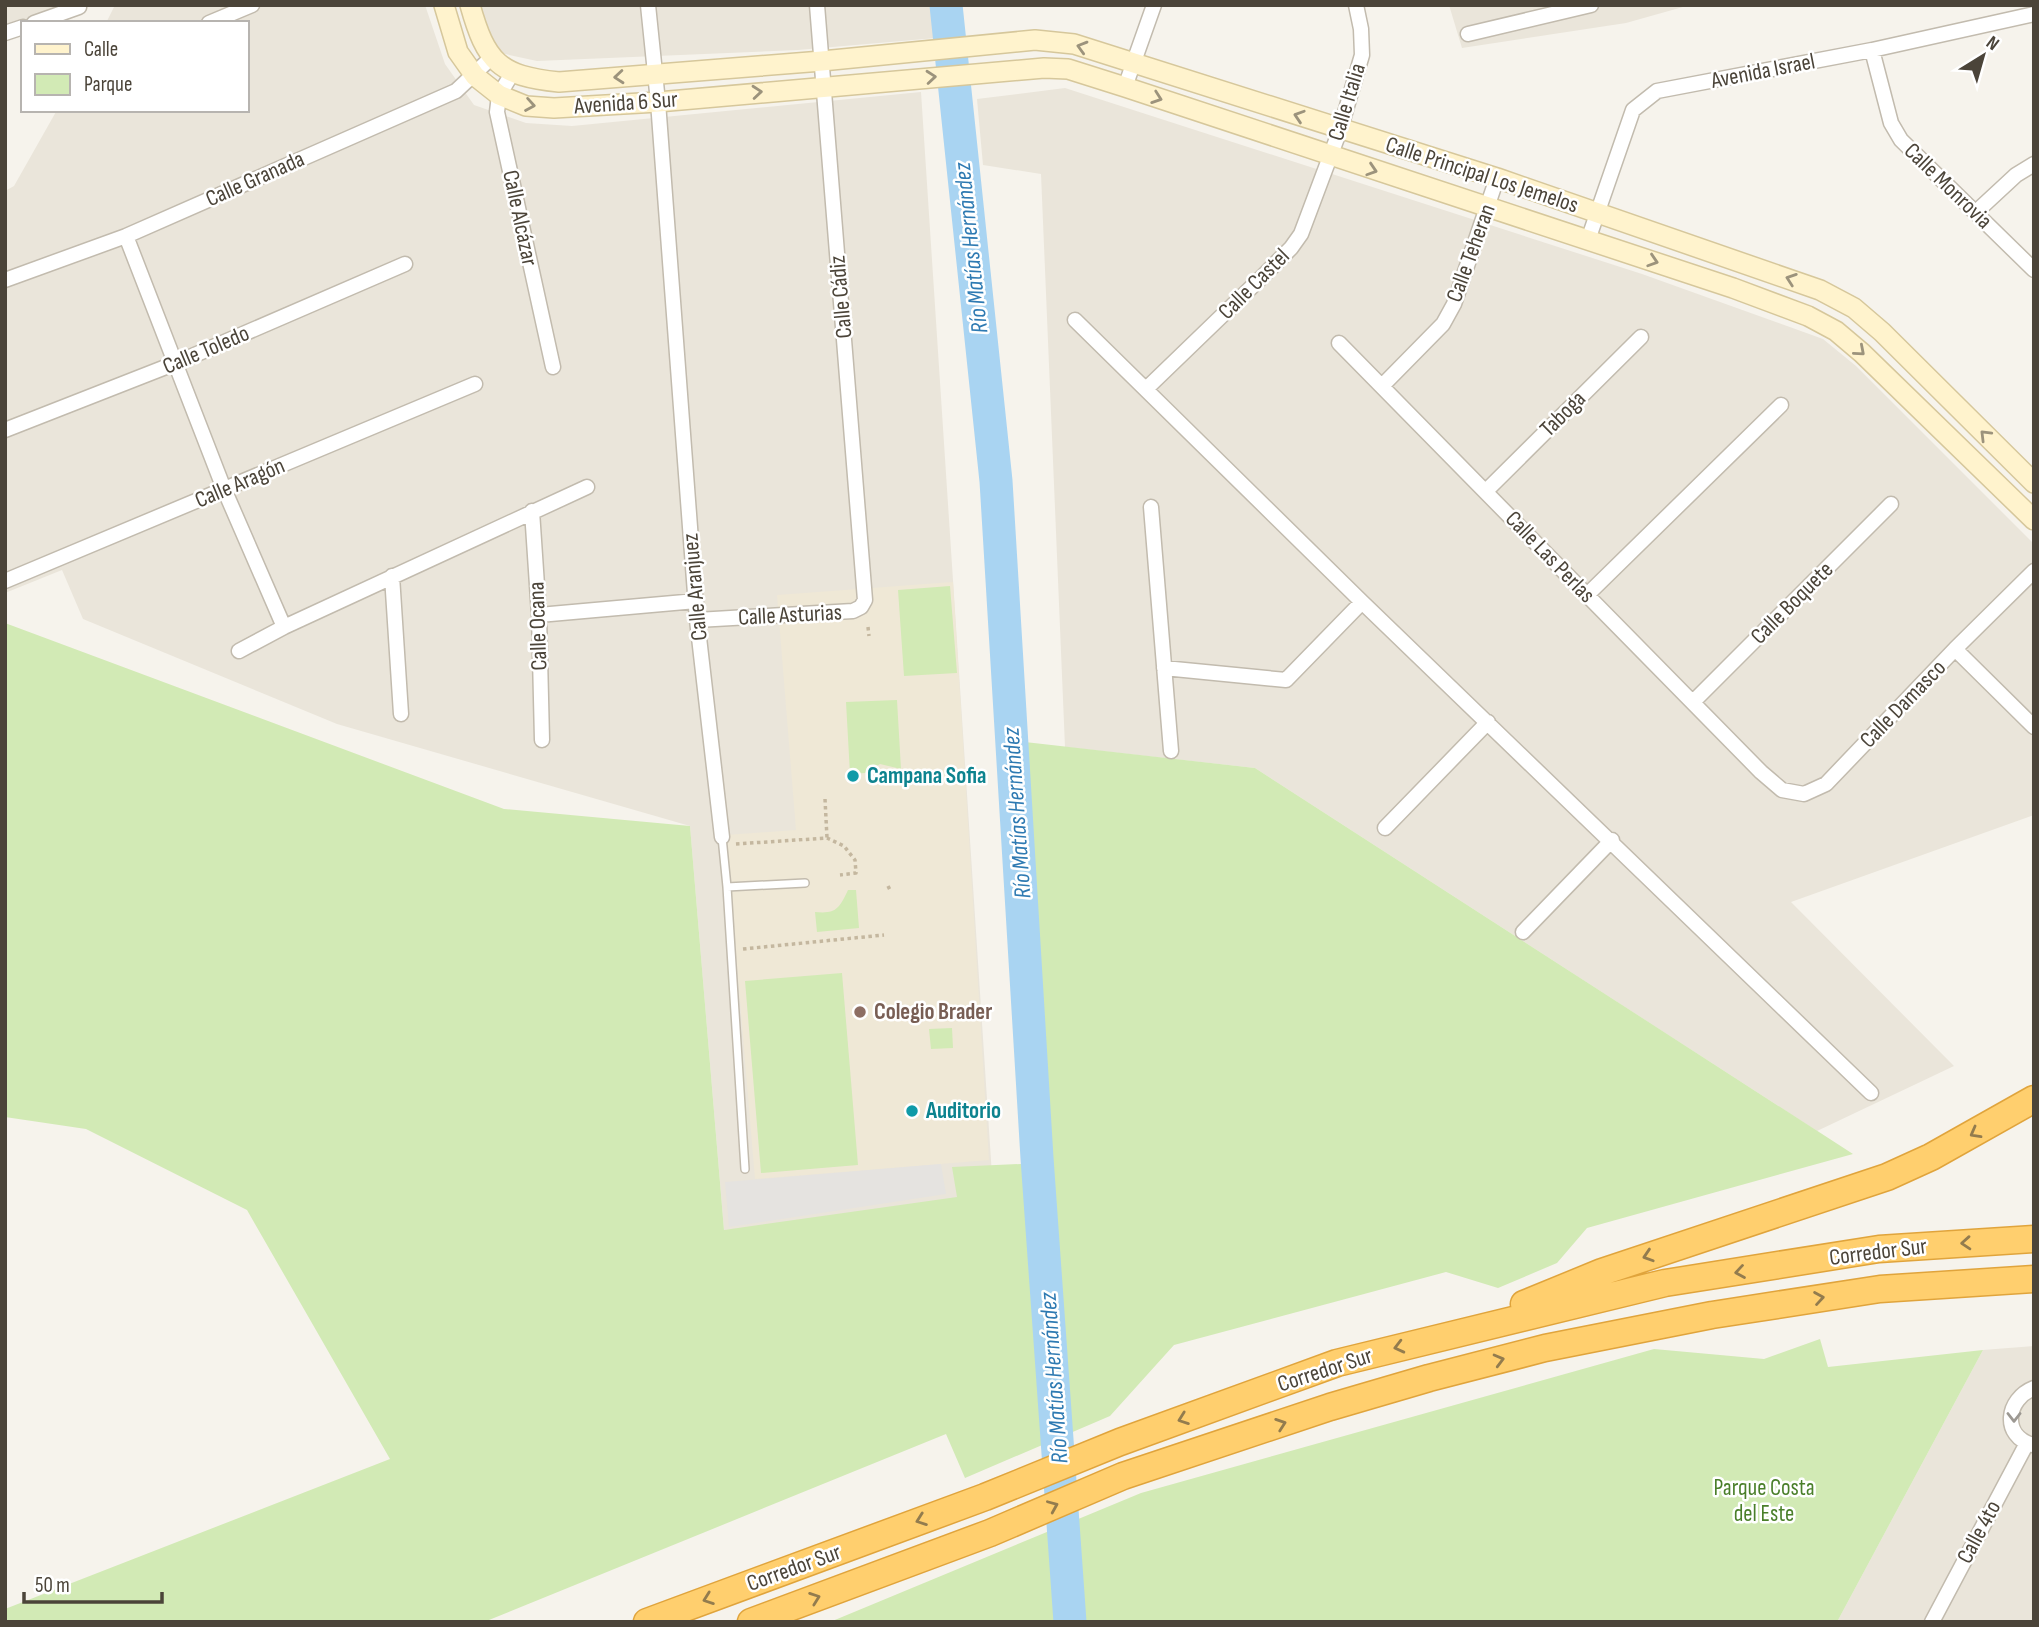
<svg xmlns="http://www.w3.org/2000/svg" width="2039" height="1627" font-family="'Sofia Sans Condensed',sans-serif">
<rect width="100%" height="100%" fill="#f6f3ec"/>
<path fill="#eae5da" d="M5 5H80L5 33Z
M115 5H425L445 64 474 105 526 123 572 126 921 92 994 1206 724 1230 690 826 337 724 83 619 62 570 5 593V191L14 186 57 110H247V23H106Z
M480 5H931L936 38 798 50 537 61 496 52Z
M1449 5H1690L1626 23 1462 48Z
M1065 88 1642 274 1823 339 1856 366 2034 544V815L1791 902 1954 1066 1817 1131 1255 768 1065 747 1041 174 983 165 977 99Z
M2034 1346V1622H1837L1983 1350Z"/>
<path fill="#efe8d6" d="M953 582 989 1160 755 1179 726 835 796 830 777 595Z"/>
<path fill="#d2eab5" d="M950 586 957 673 904 676 898 590Z
M5 623 504 809 690 826 724 1230 957 1197 952 1167 1043 1163 1016 741 1255 768 1853 1154 1587 1228 1557 1263 1498 1288 1446 1272 1174 1345 1110 1416 965 1478 946 1434 484 1622H5V1609L390 1459 247 1210 86 1129 5 1117Z
M897 700 901 769 880 764 865 773 850 774 846 702Z
M848 890H856L859 928 817 932 815 912C836 914 839 909 848 890Z
M842 973 858 1165 761 1173 745 981Z
M952 1028 953 1048 931 1049 929 1029Z
M1820 1339 1828 1367 1983 1350 1837 1622H830L1141 1493 1654 1349 1764 1359Z"/>
<path fill="#e5e3e0" d="M941 1164 946 1194 729 1227 725 1182Z"/>
<g fill="none" stroke-linecap="round" stroke-linejoin="round">
<path stroke="#a9d4f2" stroke-width="33" d="M946 5 996 481 1037 1158 1070 1622"/>
<defs>
<path id="service" d="M722 837 727 887 745 1169
M727 887 805 883"/>
<path id="minor" d="M648 5 658 102 697 620 722 837
M34 23 79 7
M209 23 252 5
M5 33 23 27
M1468 34 1591 5
M1872 50 1891 123 1901 140 2034 270
M513 72 499 95 497 112 553 367
M1125 87 1154 5
M1975 213 2016 175 2034 164
M126 236 224 489 284 627
M1588 240 1633 110 1657 91 1872 50 2034 14
M5 280 126 236 456 91 492 57
M1075 320 1362 602 1871 1093
M1339 343 1761 772 1782 790 1804 794 1826 784 1955 649 2034 571
M1382 386 1443 324 1454 304 1497 178
M1146 389 1261 278 1291 248 1301 234 1340 130 1362 55 1361 29 1356 5
M5 430 176 363 405 264
M1486 491 1641 337
M1151 507 1171 751
M532 511 539 615 542 740
M392 576 401 714
M5 581 475 384
M1587 595 1781 405
M539 615 696 601
M697 620 853 611 861 607 865 600 817 5
M1955 649 2034 727
M239 651 284 627 587 487
M1164 668 1286 680 1362 602
M1693 702 1891 504
M1385 828 1488 722
M1523 932 1612 840
M2033 1445C2001 1436 2006 1399 2034 1388
M1932 1622 2027 1443"/>
<path id="secondary" d="M444 5 458 52 475 76 499 95 526 106 554 108 658 102 1044 68 1068 69 1125 87 1733 288 1808 316 1836 331 1862 353 2034 520
M470 5C486 62 499 76 559 82L822 61 1035 40 1074 44 1497 178 1820 290 1854 308 1882 332 2034 483"/>
<path id="motorway" d="M1524 1304 1602 1272 1887 1177 1931 1157 2034 1099
M647 1622 985 1497 1120 1442 1337 1363 1665 1283 1879 1249 2034 1239
M751 1622 990 1533 1123 1476 1330 1407 1429 1378 1545 1348 1712 1315 1880 1289 2034 1279"/>
</defs>
<use href="#service" stroke="#c2bbae" stroke-width="10"/>
<use href="#minor" stroke="#c2bbae" stroke-width="17"/>
<use href="#secondary" stroke="#d6c79b" stroke-width="22"/>
<use href="#motorway" stroke="#e0a43c" stroke-width="29"/>
<path stroke="#c4b79f" stroke-width="3.5" stroke-dasharray="3.5 3.5" stroke-linecap="butt" d="M868 627 869 636
M825 799 827 838
M736 844 827 838 844 846 855 860 856 873 840 875
M888 886 891 892
M743 949 884 935"/>
<use href="#service" stroke="#fff" stroke-width="7"/>
<use href="#minor" stroke="#fff" stroke-width="14"/>
<use href="#secondary" stroke="#fff3cd" stroke-width="19"/>
<use href="#motorway" stroke="#ffcf6e" stroke-width="26"/>
</g>
<defs><path id="oneway-chevron" d="M-2-3.5L2.5 0L-2 3.5" fill="none" stroke-width="1.6" stroke-linecap="round" stroke-linejoin="round" transform="scale(1.75)"/></defs>
<g stroke="#9c937c">
<use href="#oneway-chevron" transform="translate(1082 47) rotate(-164)"/>
<use href="#oneway-chevron" transform="translate(619 77) rotate(175)"/>
<use href="#oneway-chevron" transform="translate(931 77) rotate(-5)"/>
<use href="#oneway-chevron" transform="translate(757 92) rotate(-5)"/>
<use href="#oneway-chevron" transform="translate(1157 98) rotate(19)"/>
<use href="#oneway-chevron" transform="translate(530 105) rotate(10)"/>
<use href="#oneway-chevron" transform="translate(1299 116) rotate(-162)"/>
<use href="#oneway-chevron" transform="translate(1372 170) rotate(18)"/>
<use href="#oneway-chevron" transform="translate(1653 261) rotate(18)"/>
<use href="#oneway-chevron" transform="translate(1791 279) rotate(-161)"/>
<use href="#oneway-chevron" transform="translate(1860 351) rotate(41)"/>
<use href="#oneway-chevron" transform="translate(1985 435) rotate(-135)"/>
</g>
<g stroke="#937c4e">
<use href="#oneway-chevron" transform="translate(1975 1133) rotate(151)"/>
<use href="#oneway-chevron" transform="translate(1966 1243) rotate(176)"/>
<use href="#oneway-chevron" transform="translate(1648 1256) rotate(162)"/>
<use href="#oneway-chevron" transform="translate(1740 1272) rotate(171)"/>
<use href="#oneway-chevron" transform="translate(1819 1298) rotate(-9)"/>
<use href="#oneway-chevron" transform="translate(1399 1347) rotate(166)"/>
<use href="#oneway-chevron" transform="translate(1499 1360) rotate(-15)"/>
<use href="#oneway-chevron" transform="translate(1183 1419) rotate(160)"/>
<use href="#oneway-chevron" transform="translate(1281 1424) rotate(-19)"/>
<use href="#oneway-chevron" transform="translate(1053 1506) rotate(-23)"/>
<use href="#oneway-chevron" transform="translate(921 1520) rotate(160)"/>
<use href="#oneway-chevron" transform="translate(815 1598) rotate(-20)"/>
<use href="#oneway-chevron" transform="translate(708 1599) rotate(160)"/>
</g>
<use stroke="#9c9892" href="#oneway-chevron" transform="translate(2014 1417) rotate(90)"/>
<g fill="#0f9aa8" stroke="#fff" stroke-width="2.5">
<circle cx="853" cy="776" r="7"/>
<circle cx="912" cy="1111" r="7"/>
</g>
<circle fill="#8d6e63" stroke="#fff" stroke-width="2.5" cx="860" cy="1012" r="7"/>
<g text-anchor="middle" dominant-baseline="central" stroke-width="5" stroke-linejoin="round" paint-order="stroke">
<g font-size="23" fill="#4b4439" stroke="#fff">
<text transform="translate(1763 71) rotate(-11)">Avenida Israel</text>
<text transform="translate(1347 102) rotate(-73)">Calle Italia</text>
<text transform="translate(626 103) rotate(-4)">Avenida 6 Sur</text>
<text transform="translate(1482 175) rotate(18)">Calle Principal Los Jemelos</text>
<text transform="translate(255 179) rotate(-24)">Calle Granada</text>
<text transform="translate(1948 186) rotate(44)">Calle Monrovia</text>
<text transform="translate(520 218) rotate(78)">Calle Alcázar</text>
<text transform="translate(1471 253) rotate(-70)">Calle Teheran</text>
<text transform="translate(1254 284) rotate(-45)">Calle Castel</text>
<text transform="translate(841 297) rotate(-95)">Calle Cádiz</text>
<text transform="translate(206 350) rotate(-23)">Calle Toledo</text>
<text transform="translate(1563 414) rotate(-45)">Taboga</text>
<text transform="translate(240 483) rotate(-23)">Calle Aragón</text>
<text transform="translate(1550 557) rotate(46)">Calle Las Perlas</text>
<text transform="translate(695 587) rotate(-95)">Calle Aranjuez</text>
<text transform="translate(1792 603) rotate(-45)">Calle Boquete</text>
<text transform="translate(790 615) rotate(-3)">Calle Asturias</text>
<text transform="translate(538 626) rotate(-92)">Calle Ocana</text>
<text transform="translate(1903 704) rotate(-46)">Calle Damasco</text>
<text transform="translate(1878 1252) rotate(-7)">Corredor Sur</text>
<text transform="translate(1325 1370) rotate(-18)">Corredor Sur</text>
<text transform="translate(1979 1532) rotate(-62)">Calle 4to</text>
<text transform="translate(794 1568) rotate(-20)">Corredor Sur</text>
</g>
<g font-size="23" font-weight="bold" fill="#0d838f" stroke="#fff" text-anchor="start">
<text x="867" y="776">Campana Sofia</text>
<text x="926" y="1111">Auditorio</text>
</g>
<g font-size="23" font-weight="bold" fill="#785e54" stroke="#fff" text-anchor="start">
<text x="874" y="1012">Colegio Brader</text>
</g>
<g font-size="23" fill="#4a7f2a" stroke="#fff">
<text x="1764" y="1488">Parque Costa<tspan x="1764" dy="26">del Este</tspan></text>
</g>
<g font-size="24" font-style="italic" fill="#2e7ab2" stroke="#fff">
<text transform="translate(971 248) rotate(-96)">Río Matías Hernández</text>
<text transform="translate(1017 813) rotate(-94)">Río Matías Hernández</text>
<text transform="translate(1054 1378) rotate(-94)">Río Matías Hernández</text>
</g>
</g>
<rect width="2039" height="1627" fill="none" stroke="#4b4439" stroke-width="14"/>
<rect x="21" y="21" width="228" height="91" fill="#ffffff" stroke="#b7b4b0" stroke-width="2"/>
<rect x="35" y="44" width="35" height="10" fill="#fff3cd" stroke="#b7b4b0" stroke-width="2"/>
<text x="84" y="56" font-size="21" fill="#4b4439">Calle</text>
<rect x="35" y="74" width="35" height="21" fill="#d2eab5" stroke="#b7b4b0" stroke-width="2"/>
<text x="84" y="91" font-size="21" fill="#4b4439">Parque</text>
<g transform="translate(1983 56) rotate(37)" stroke="#ffffff" stroke-width="5" paint-order="stroke">
<path d="M0-5L12 26L0 18L-12 26Z" fill="#4b4439"/>
<text y="-10" font-size="19" font-weight="bold" text-anchor="middle" fill="#4b4439">N</text>
</g>
<path d="M24 1592v10h138v-10" fill="none" stroke="#4b4439" stroke-width="3.5"/>
<text x="35" y="1592" font-size="21" fill="#4b4439" stroke="#ffffff" stroke-width="5" paint-order="stroke">50 m</text>
</svg>
